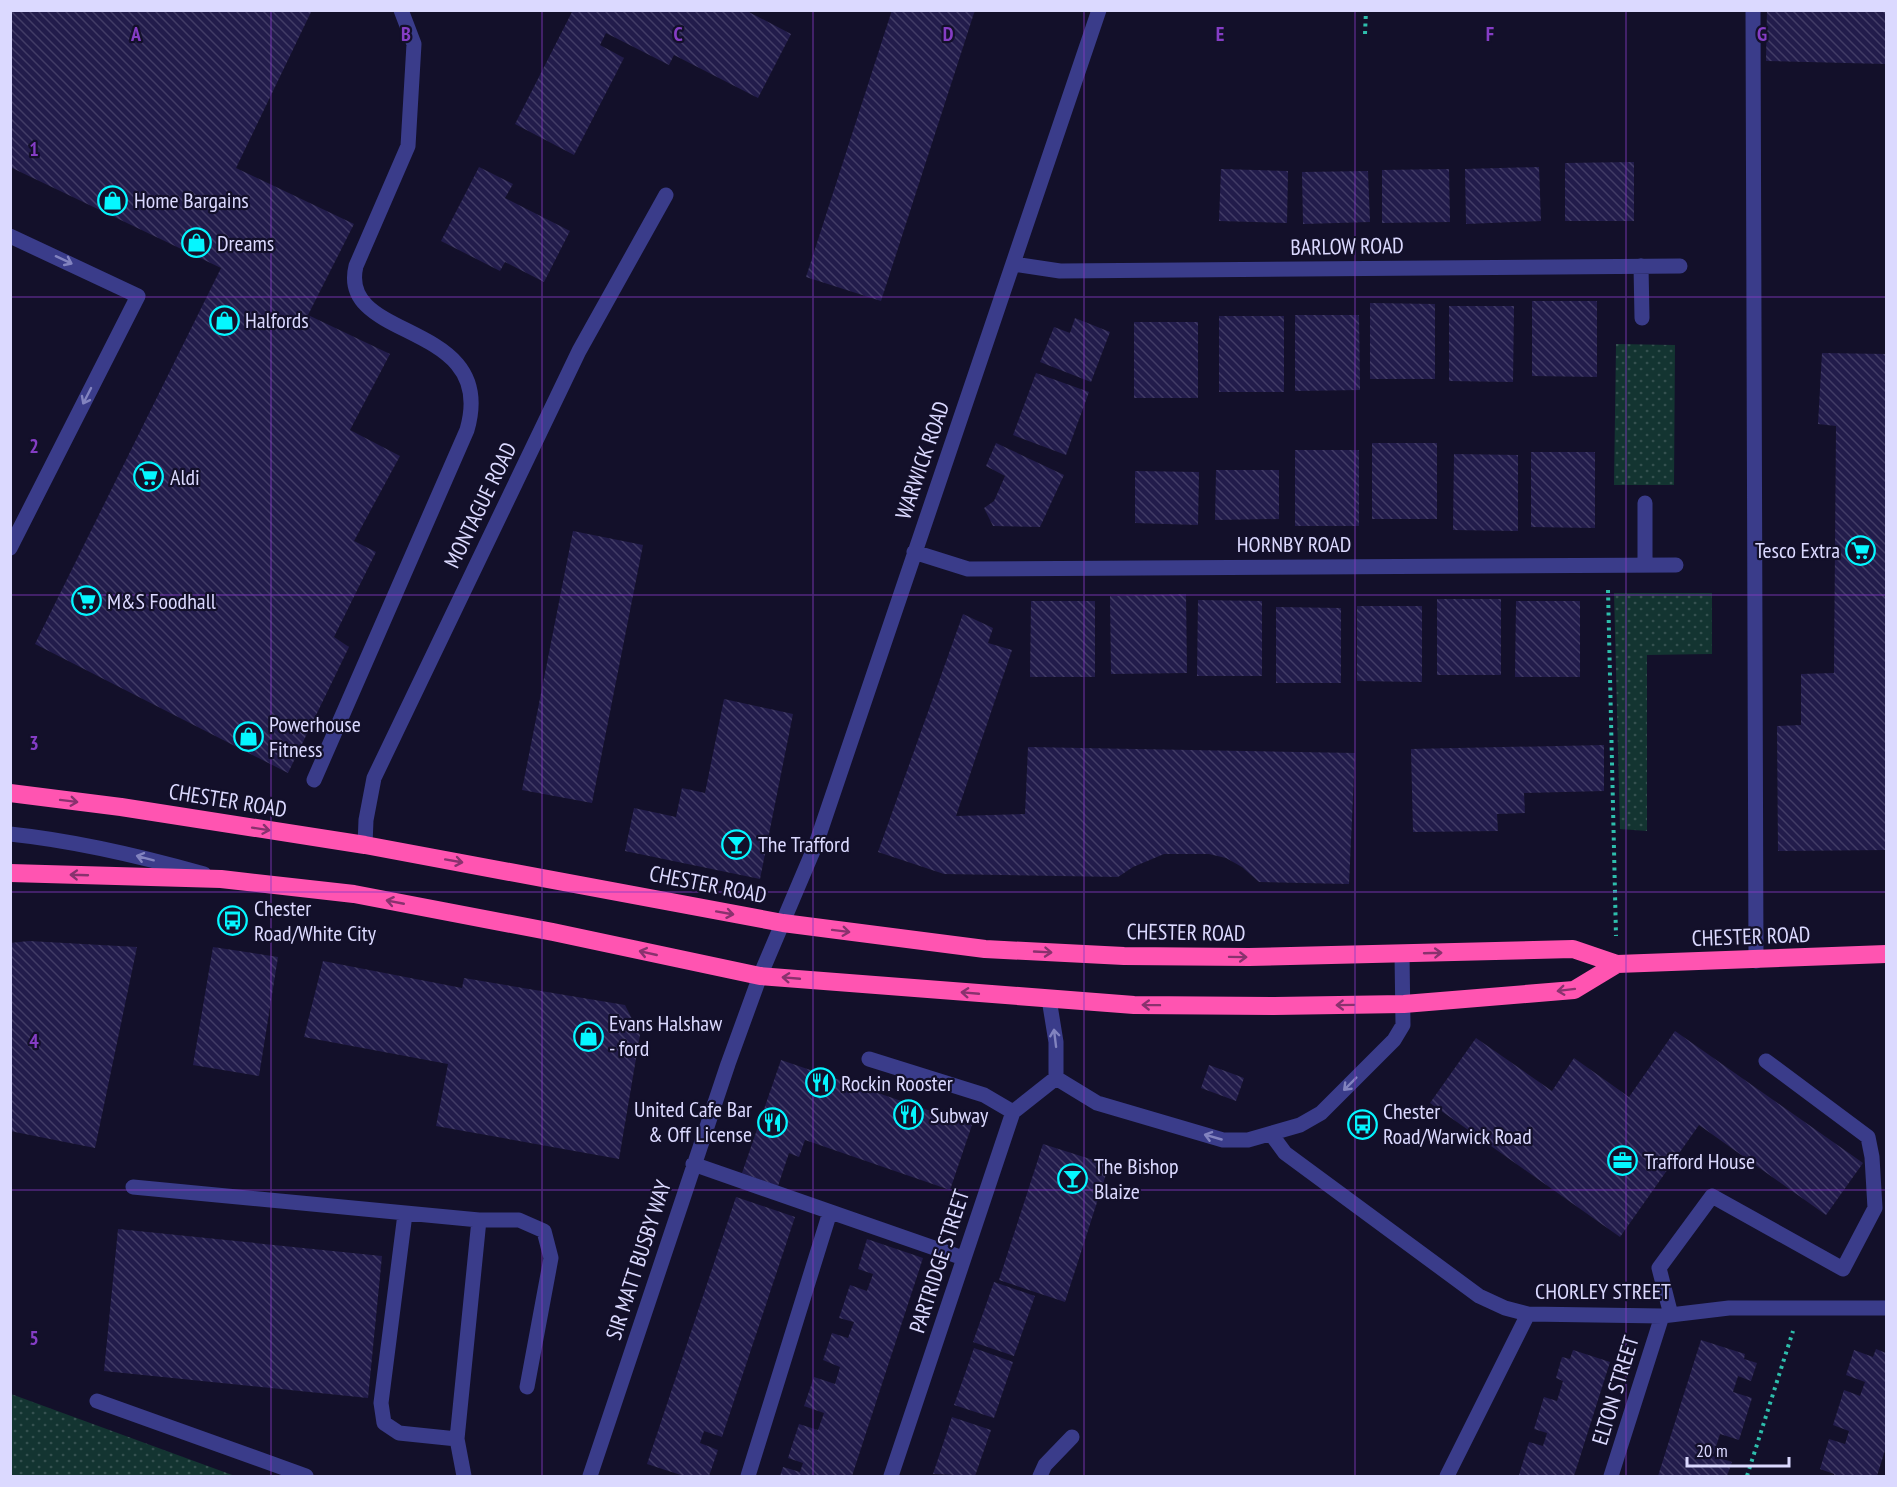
<svg xmlns="http://www.w3.org/2000/svg" width="1897" height="1487" font-family="'PT Sans Narrow',sans-serif">
<defs>
<pattern id="grass-dots" width="8" height="8" patternUnits="userSpaceOnUse" patternTransform="scale(1.5)"><rect width="8" height="8" fill="#133431"/><path d="M2 2h.1M6 6h.1" fill="none" stroke="#355150" stroke-width="1.8" stroke-linecap="round"/></pattern>
<pattern id="building-back-hatch" width="6" height="6" patternUnits="userSpaceOnUse" patternTransform="scale(1.5)"><rect width="6" height="6" fill="#221c4b"/><path d="M-1 5l2 2M0 0l6 6M5-1l2 2" fill="none" stroke="#423c66"/></pattern>
</defs>
<rect width="100%" height="100%" fill="#13102a"/>
<path fill="url(#grass-dots)" d="M1616 344 1675 345 1674 485H1614Z
M1614 593H1712V654L1647 655V831L1620 829Z
M11 1394 235 1476H11Z"/>
<path fill="url(#building-back-hatch)" d="M10 10H312L236 168 354 224 308 315 390 354 350 430 400 456 354 541 376 552 334 637 349 647 288 773 35 644 221 268 10 167Z
M573 10H745L791 34 758 98 674 55 669 65 606 33 600 45 624 58 574 155 515 124Z
M892 10H975L881 301 806 277Z
M1767 10H1886V64L1766 61Z
M1634 162V221H1565V163Z
M479 167 513 184 505 198 570 231 544 282 505 262 500 271 441 241Z
M1539 167 1541 221 1466 224 1465 169Z
M1221 169 1288 171 1287 223 1219 221Z
M1449 169 1450 222 1382 223V170Z
M1368 171 1370 222 1303 224 1302 172Z
M1532 301H1597V377L1532 376Z
M1370 303 1435 304V379H1370Z
M1449 306H1514L1513 382 1449 381Z
M1295 315H1359L1360 390 1295 391Z
M1219 316H1284V392H1219Z
M1075 318 1110 332 1091 382 1040 362 1054 327 1070 333Z
M1134 322H1198V398H1134Z
M1822 353 1886 354V850L1778 851 1777 726 1801 725V674L1834 673 1836 426 1818 424Z
M1036 373 1089 392 1066 455 1013 435Z
M996 443 1064 475 1040 527 993 526 984 508 994 501 1005 476 986 466Z
M1372 443H1437V519H1372Z
M1295 450H1359V526H1295Z
M1531 452H1595V528L1531 527Z
M1454 454 1518 455V531L1453 530Z
M1216 470H1279V519L1215 520Z
M1135 471 1199 472 1198 525 1135 523Z
M573 531 643 545 592 803 522 790Z
M1186 594 1187 673 1111 674 1110 596Z
M1437 599H1501V675H1437Z
M1198 600 1262 601V676H1197Z
M1031 601H1095V677H1030Z
M1516 601H1580V677H1515Z
M1357 606H1422V682L1357 681Z
M1276 607 1341 608V683H1276Z
M963 614 993 628 988 643 1012 650 956 816 1025 814 1028 747 1355 753 1349 884 1259 882 1242 867 1226 858 1209 854H1164L1133 867 1118 877 944 874 878 852Z
M724 699 793 714 760 879 625 851 634 808 676 817 682 788 705 793Z
M1604 745V791L1524 793 1525 813 1497 814 1498 831 1413 832 1411 749Z
M29 941 137 947 95 1148 10 1131V943Z
M213 947 278 957 259 1076 193 1065Z
M323 961 462 988 464 978 625 1005 640 1035 619 1159 436 1126 448 1064 304 1037Z
M1675 1031 1863 1163 1826 1215 1699 1125 1620 1237 1430 1103 1476 1038 1552 1091 1574 1058 1629 1097Z
M781 1060 972 1125 950 1190 805 1140 799 1157 789 1153 778 1186 742 1173Z
M1209 1065 1244 1078 1236 1101 1201 1088Z
M1043 1144 1109 1165 1065 1302 999 1280Z
M736 1197 795 1217 722 1437 704 1431 700 1443 718 1450 709 1476H684L647 1464Z
M118 1229 382 1256 368 1398 104 1371Z
M867 1239 923 1258 852 1476H780L783 1467 800 1472 803 1463 788 1458 799 1424 818 1430 824 1413 804 1406 814 1377 835 1384 840 1367 823 1360 832 1333 848 1338 854 1322 839 1318 850 1285 867 1291 873 1274 858 1269Z
M994 1282 1035 1296 1014 1356 973 1342Z
M1701 1340 1745 1354 1744 1359 1757 1363 1751 1381 1738 1376 1733 1392 1752 1398 1739 1440 1720 1434 1713 1456 1732 1462 1727 1476H1658Z
M974 1348 1013 1362 994 1418 954 1405Z
M1876 1349 1886 1353V1447L1877 1476H1834V1474L1820 1469 1829 1439 1845 1444 1849 1431 1833 1425 1844 1390 1860 1396 1865 1382 1846 1375 1854 1350 1873 1357Z
M1573 1350 1610 1362 1574 1476 1519 1475 1529 1442 1543 1446 1547 1433 1534 1429 1544 1397 1557 1401 1563 1381 1556 1378 1562 1357 1570 1359Z
M952 1417 991 1430 975 1476 933 1474Z"/>
<g fill="none" stroke-linecap="round" stroke-linejoin="round">
<path stroke="#2ebeac" stroke-width="4" stroke-dasharray="3 4.5" stroke-linecap="butt" d="M1365 34 1366 10
M1608 590 1616 936
M1747 1476 1793 1331"/>
<path stroke="#3a3c8a" stroke-width="15" d="M1753 10 1756 961
M10 236 138 296 10 548
M1014 264 1060 271 1680 266
M1641 266 1642 318
M914 552 968 569 1676 565
M1645 565V503
M314 780 467 430C499 319 337 343 356 266L408 146 414 44 401 10
M10 834C77 841 140 856 204 874
M365 845 366 820 374 778 579 351 666 195
M1049 999 1056 1042V1078
M869 1059 984 1095 1013 1112
M1056 1078 1097 1103 1223 1140H1248L1300 1125 1321 1113 1394 1040 1403 1025 1402 954
M1271 1134 1285 1153 1479 1296 1505 1308 1528 1314 1662 1316 1729 1308H1886
M693 1164 963 1258
M133 1187 479 1220 457 1439 464 1476
M405 1214 381 1403 384 1423 399 1433 457 1439
M479 1220H519L544 1231 551 1258 527 1387
M1671 1315 1659 1268 1712 1196 1843 1269 1875 1208 1872 1157 1868 1137 1766 1061
M97 1401 306 1476
M590 1476 728 1064 760 976 816 844 1099 10
M748 1476 830 1212
M891 1476 1013 1112 1056 1078
M1040 1476 1045 1465 1072 1437
M1447 1476 1528 1314
M1611 1476 1662 1316"/>
<path stroke="#ff54b1" stroke-width="18" d="M10 793 121 807 365 845 783 923 985 949 1124 956 1249 957 1573 949 1617 964 1886 954
M10 873 221 879 354 894 553 932 760 976 1134 1005 1274 1006 1404 1004 1574 990 1617 964"/>
</g>
<defs><path id="oneway-shaft" d="M-6 0H5M1.5-3L5.5 0L1.5 3" fill="none" stroke-width="1.6" stroke-linecap="round" stroke-linejoin="round" transform="scale(1.5)"/></defs>
<g stroke="#8283bf">
<use href="#oneway-shaft" transform="translate(64 260) rotate(25)"/>
<use href="#oneway-shaft" transform="translate(87 396) rotate(117)"/>
<use href="#oneway-shaft" transform="translate(145 858) rotate(-165)"/>
<use href="#oneway-shaft" transform="translate(1055 1038) rotate(-97)"/>
<use href="#oneway-shaft" transform="translate(1350 1084) rotate(135)"/>
<use href="#oneway-shaft" transform="translate(1213 1137) rotate(-164)"/>
</g>
<g stroke="#89326e">
<use href="#oneway-shaft" transform="translate(69 801) rotate(7)"/>
<use href="#oneway-shaft" transform="translate(261 829) rotate(9)"/>
<use href="#oneway-shaft" transform="translate(454 861) rotate(10)"/>
<use href="#oneway-shaft" transform="translate(79 875) rotate(-178)"/>
<use href="#oneway-shaft" transform="translate(395 902) rotate(-169)"/>
<use href="#oneway-shaft" transform="translate(725 913) rotate(10)"/>
<use href="#oneway-shaft" transform="translate(841 931) rotate(7)"/>
<use href="#oneway-shaft" transform="translate(1043 952) rotate(3)"/>
<use href="#oneway-shaft" transform="translate(648 953) rotate(-167)"/>
<use href="#oneway-shaft" transform="translate(1433 953) rotate(-2)"/>
<use href="#oneway-shaft" transform="translate(1238 957) rotate(1)"/>
<use href="#oneway-shaft" transform="translate(791 978) rotate(-175)"/>
<use href="#oneway-shaft" transform="translate(1566 990) rotate(173)"/>
<use href="#oneway-shaft" transform="translate(970 993) rotate(-175)"/>
<use href="#oneway-shaft" transform="translate(1151 1005) rotate(-179)"/>
<use href="#oneway-shaft" transform="translate(1345 1005) rotate(179)"/>
</g>
<path fill="none" stroke="#853dc5" stroke-width="1.5" stroke-opacity="0.55" d="M271 10V1476M542 10V1476M813 10V1476M1084 10V1476M1355 10V1476M1626 10V1476M10 297H1886M10 595H1886M10 892H1886M10 1190H1886"/>
<defs>
<symbol id="shop-ring" viewBox="-11 -11 22 22"><circle r="9.5" fill="#13102a" stroke="#05f6ff" stroke-width="1.5"/><path d="M-5-2.5h2.3a2.7 3.5 0 0 1 5.4 0H5L5.5 6h-11ZM-1.5-2.5h3a1.5 2.3 0 0 0-3 0Z" fill="#05f6ff"/></symbol>
<symbol id="supermarket-ring" viewBox="-11 -11 22 22"><circle r="9.5" fill="#13102a" stroke="#05f6ff" stroke-width="1.5"/><path d="M-6-5.5h2.5l.6 2H6L4.5 2H-2.5L-4.4-4H-6ZM-1.5 3.2a1.3 1.3 0 1 0 .1 0ZM3 3.2a1.3 1.3 0 1 0 .1 0Z" fill="#05f6ff"/></symbol>
<symbol id="bar-ring" viewBox="-11 -11 22 22"><circle r="9.5" fill="#13102a" stroke="#05f6ff" stroke-width="1.5"/><path d="M-6-5H6L.8 .8V4.5H3.5V6h-7V4.5H-.8V.8Z" fill="#05f6ff"/></symbol>
<symbol id="bus-ring" viewBox="-11 -11 22 22"><circle r="9.5" fill="#13102a" stroke="#05f6ff" stroke-width="1.5"/><path d="M-5-6H5V4H4V6H2V4H-2V6H-4V4H-5ZM-3.5-4V0h7V-4ZM-3.5 1.2v1.5H-2V1.2ZM2 1.2v1.5H3.5V1.2Z" fill="#05f6ff"/></symbol>
<symbol id="restaurant-ring" viewBox="-11 -11 22 22"><circle r="9.5" fill="#13102a" stroke="#05f6ff" stroke-width="1.5"/><path d="M-5-6h1v4h1v-4h1v4h1v-4h1v5L-1.5 .5V6h-2V.5L-5-1ZM5-6V6H3V1.5H1.5Q1.5-4 5-6Z" fill="#05f6ff"/></symbol>
<symbol id="office-ring" viewBox="-11 -11 22 22"><circle r="9.5" fill="#13102a" stroke="#05f6ff" stroke-width="1.5"/><path d="M-6-3h4V-5.5h4V-3h4V5H-6ZM-1-4.5V-3h2v-1.5ZM-6 0V1H6V0Z" fill="#05f6ff"/></symbol>
</defs>
<g fill-rule="evenodd">
<use href="#shop-ring" x="96" y="184" width="33" height="33"/>
<use href="#shop-ring" x="180" y="226" width="33" height="33"/>
<use href="#shop-ring" x="208" y="304" width="33" height="33"/>
<use href="#supermarket-ring" x="132" y="460" width="33" height="33"/>
<use href="#supermarket-ring" x="1844" y="534" width="33" height="33"/>
<use href="#supermarket-ring" x="70" y="584" width="33" height="33"/>
<use href="#shop-ring" x="232" y="720" width="33" height="33"/>
<use href="#bar-ring" x="720" y="828" width="33" height="33"/>
<use href="#bus-ring" x="216" y="904" width="33" height="33"/>
<use href="#shop-ring" x="572" y="1020" width="33" height="33"/>
<use href="#restaurant-ring" x="804" y="1066" width="33" height="33"/>
<use href="#restaurant-ring" x="892" y="1098" width="33" height="33"/>
<use href="#restaurant-ring" x="756" y="1106" width="33" height="33"/>
<use href="#bus-ring" x="1346" y="1108" width="33" height="33"/>
<use href="#office-ring" x="1606" y="1144" width="33" height="33"/>
<use href="#bar-ring" x="1056" y="1162" width="33" height="33"/>
</g>
<g text-anchor="middle" dominant-baseline="central" stroke-width="4.5" stroke-linejoin="round" paint-order="stroke">
<g font-size="22" fill="#dbd9ff" stroke="#13102a" text-anchor="start">
<text x="134" y="200">Home Bargains</text>
<text x="217" y="243">Dreams</text>
<text x="245" y="320">Halfords</text>
<text x="170" y="477">Aldi</text>
<text x="1840" y="550" text-anchor="end">Tesco Extra</text>
<text x="107" y="601">M&amp;S Foodhall</text>
<text x="269" y="724">Powerhouse<tspan x="269" dy="25">Fitness</tspan></text>
<text x="758" y="844">The Trafford</text>
<text x="254" y="908">Chester<tspan x="254" dy="25">Road/White City</tspan></text>
<text x="609" y="1023">Evans Halshaw<tspan x="609" dy="25">- ford</tspan></text>
<text x="841" y="1083">Rockin Rooster</text>
<text x="752" y="1109" text-anchor="end">United Cafe Bar<tspan x="752" dy="25">&amp; Off License</tspan></text>
<text x="1383" y="1111">Chester<tspan x="1383" dy="25">Road/Warwick Road</tspan></text>
<text x="930" y="1115">Subway</text>
<text x="1644" y="1161">Trafford House</text>
<text x="1094" y="1166">The Bishop<tspan x="1094" dy="25">Blaize</tspan></text>
</g>
<g font-size="22" fill="#dbd9ff" stroke="#13102a">
<text transform="translate(1347 246) rotate(-1)">BARLOW ROAD</text>
<text transform="translate(922 460) rotate(-71)">WARWICK ROAD</text>
<text transform="translate(480 505) rotate(-64)">MONTAGUE ROAD</text>
<text x="1294" y="544">HORNBY ROAD</text>
<text transform="translate(228 800) rotate(9)">CHESTER ROAD</text>
<text transform="translate(708 884) rotate(11)">CHESTER ROAD</text>
<text transform="translate(1186 932) rotate(1)">CHESTER ROAD</text>
<text transform="translate(1751 936) rotate(-2)">CHESTER ROAD</text>
<text transform="translate(638 1260) rotate(-72)">SIR MATT BUSBY WAY</text>
<text transform="translate(939 1261) rotate(-72)">PARTRIDGE STREET</text>
<text x="1603" y="1291">CHORLEY STREET</text>
<text transform="translate(1615 1390) rotate(-73)">ELTON STREET</text>
</g>
</g>
<g font-size="20" text-anchor="middle" font-weight="bold" fill="#853dc5" stroke="#13102a" stroke-width="4.5" stroke-linejoin="round" paint-order="stroke">
<text x="136" y="41">A</text>
<text x="406" y="41">B</text>
<text x="678" y="41">C</text>
<text x="948" y="41">D</text>
<text x="1220" y="41">E</text>
<text x="1490" y="41">F</text>
<text x="1762" y="41">G</text>
<text x="34" y="156">1</text>
<text x="34" y="453">2</text>
<text x="34" y="750">3</text>
<text x="34" y="1048">4</text>
<text x="34" y="1345">5</text>
</g>
<rect width="1897" height="1487" fill="none" stroke="#dbd9ff" stroke-width="24"/>
<path d="M1687 1457v9h102v-9" fill="none" stroke="#dbd9ff" stroke-width="3"/>
<text x="1696" y="1457" font-size="18" fill="#dbd9ff" stroke="#13102a" stroke-width="4.5" paint-order="stroke">20 m</text>
</svg>
